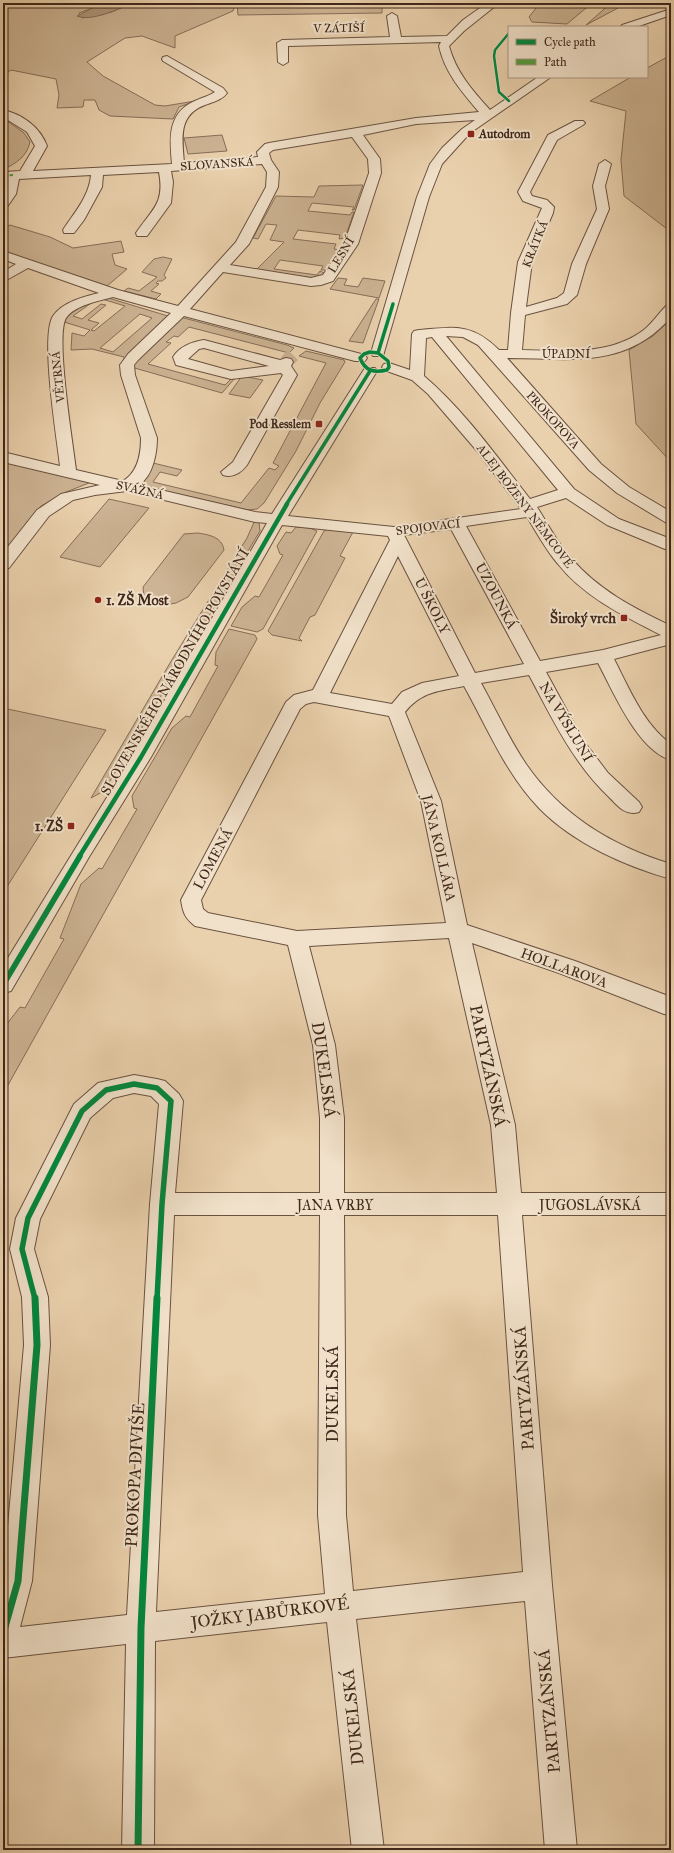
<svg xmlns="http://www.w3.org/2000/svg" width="674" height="1853" font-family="'IM FELL Great Primer',serif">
<rect width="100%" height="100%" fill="#ead1ad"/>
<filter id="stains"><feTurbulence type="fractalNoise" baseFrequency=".005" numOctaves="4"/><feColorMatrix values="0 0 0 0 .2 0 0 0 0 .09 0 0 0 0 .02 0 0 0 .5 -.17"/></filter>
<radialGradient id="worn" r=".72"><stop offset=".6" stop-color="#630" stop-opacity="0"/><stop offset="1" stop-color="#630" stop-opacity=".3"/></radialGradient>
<path fill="#cdb494" stroke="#866e58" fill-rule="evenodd" d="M3 3H107L79 13 82 18 112 12 132 3H236L233 11 175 36V48L142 36 125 38 87 62 103 76 155 105 165 106 195 101 179 107 173 119 110 116 99 110 95 100H84L83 107 57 108 59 95 56 79 11 70 3 76Z
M237 3H420V4L382 5V13L238 15Z
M540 3H592L567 24 532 22 529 17Z
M611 3H623L620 4 618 8 586 25Z
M671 55V232L624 196 621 160 626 111 590 101 631 77H647V68Z
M3 118 24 133 30 142C26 158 17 162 3 170Z
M222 135 227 151 188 154 184 138Z
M363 185 354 210H352L354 207 312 203 308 211 350 215 352 212H354L345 238 339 239 340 235 298 230 293 239 336 244 334 249 340 250 327 270H321L323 266 280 260 274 269 317 275 320 271 324 273 323 276 312 278 256 270 284 242 270 240 277 225 266 224 258 239 253 238 276 196 314 197 319 186Z
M10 225 50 237 73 248 121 241 124 252 112 254 115 265 127 269 107 286 3 251V229Z
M163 257 172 259 164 275 166 278 162 281H158L156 283 159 284 151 291 161 294 156 299 124 291 128 288 139 291 157 277 142 272 154 259Z
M338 278 347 279 344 285 358 287 363 278 385 281 379 298 330 289Z
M671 281V462L636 424 629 350 653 336 670 320 668 298Z
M105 297 168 316 124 359V357L92 349 71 350 72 333 84 336 90 330 61 321C72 307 87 300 105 297ZM102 299 125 306 94 331 91 330 99 323 88 320 106 305 101 304 82 319 73 316 94 301ZM140 314 152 318 113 352 100 348Z
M376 299H379L363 343 349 341Z
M180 317 287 345 294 348 289 353 189 327 178 337 174 336 166 342 171 343 148 364 225 385 233 377 235 378 222 393 131 367Z
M306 351 344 360 345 362 320 403 296 451 264 503 257 509 248 510 139 485 149 462 182 470 177 476 160 472 153 482 241 503 269 468 275 470 279 466 273 463 326 363 299 356Z
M242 376 263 380 250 398 229 394Z
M3 461 88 481 89 483 66 492 41 506 3 553Z
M109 499 149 508 100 567 60 557Z
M255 520 259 523 260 531 104 791 91 798 170 663 247 538Z
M296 527 310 528 317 531 263 629 257 632 231 626 242 607 255 596 259 597 283 555 280 554 277 546 286 532 291 533Z
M328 529 353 532 340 556 345 558 315 615 310 617 300 636 299 638 302 641 272 635 268 631 324 531Z
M198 533C210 535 222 537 224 550L188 597 176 603 165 605 154 604 144 597 143 587 184 534Z
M229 629 255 635 257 639 3 1094V1029L20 1007 25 1008 64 939 60 938 81 884 99 868 102 869 137 809 134 808 132 796 172 728 186 716 190 717 218 666 215 665 216 652Z
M3 708 106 730 3 893Z"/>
<path fill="#b0977b" stroke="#836a55" d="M107 3H132C119 9 91 22 77 16L98 5Z"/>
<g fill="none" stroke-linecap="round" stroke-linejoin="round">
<path stroke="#c8af90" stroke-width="14" stroke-dasharray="14 7" stroke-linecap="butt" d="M286 362 293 355"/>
<defs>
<path id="minor" d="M487 3H499L464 31 449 46C456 72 472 90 490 110L538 77H551L470 133 442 164 429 197 383 356H373L371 353 417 197 430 164 442 148 462 129 475 120 416 124 363 135 380 159 381 173 358 244 333 281 321 285 311 286 223 272 190 309 365 355 367 358 365 361H355L184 316 138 360 134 365 135 375 157 438C157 453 153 476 139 485L255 512 272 514 363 371 365 368H375L377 371 288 516 394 527 521 509 477 451 428 394 412 380 384 370 382 367 384 364 389 363 410 370 412 334 414 331 419 330C454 327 472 323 499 350H508L511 313 518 262 542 208 523 201 518 192 548 135 575 121H583L585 123 583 125 557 140 530 192 532 196 547 200 554 207 553 213 532 262 526 307 557 298 564 293 572 264 597 209 593 186 599 164 605 160 611 164 605 186 609 209 586 264 577 295 567 304 525 315 522 350C563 351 611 356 645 329 653 322 659 313 666 306L671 305V317C625 370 569 358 507 358L601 464 629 487 671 512V524L665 522 617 493 589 470 478 345 463 337 446 336 574 489 619 519 671 539V550L665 549 607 525 566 498 537 507C548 524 557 543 571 558 598 590 634 608 671 626V644L614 659C629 688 644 725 671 744V760C638 751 613 691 598 663L546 672 583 740 608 773 639 802 642 807 639 812C625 816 618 806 609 797 573 763 552 718 529 675L481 683C496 710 509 739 526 764 561 815 612 846 671 864V879C625 866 573 843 539 808 506 774 487 727 464 686 440 691 422 691 405 712L441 801 467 925 575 961 671 997V1015L664 1014 559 973 472 943 515 1125 521 1193H671V1215H522L552 1585 577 1850H545L525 1601 356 1619 384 1850H352L327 1622 155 1641 154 1850H122L126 1644 3 1658V1583L24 1345 22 1297 10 1249 16 1218 74 1104 98 1083 134 1075 157 1079 165 1081 179 1094 183 1101 175 1193H320V1118L313 1045 288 945 195 926C185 918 183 913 181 900L286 702 294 695 313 690 390 540 388 536 282 525 151 757 89 857 11 991 3 993V966L133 755 267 523 255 522 127 491 95 495 73 500 49 516 9 568 3 569V553L37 510 61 494 100 485 3 462V452L60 466C57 439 40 336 53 316 63 302 83 297 99 293L28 268 3 282V272L16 264 3 259V251L118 290 178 306 236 242 266 187 267 172 262 164 171 171 173 182 171 203 147 236H137L136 233C152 209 165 204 159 172L103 175 102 187 84 220 74 233H64L63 230C74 213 89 197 91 175L19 179 16 194 7 207 3 208V195L6 180H3V172L20 171 35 146 27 132 3 117V110C22 114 40 127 47 146L33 171 172 164C170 142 167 117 189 104 197 99 207 97 215 92L163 61 162 59 163 57 167 56 223 88 227 93C222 100 213 102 205 105 178 115 182 138 184 163L258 157 257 152 265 144 269 143 416 118 479 112C462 92 445 73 439 46L441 42 288 46V62L283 65 278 62 277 43 282 40 390 37 387 16 392 13 397 16 401 37 447 36 463 20ZM352 137 368 159 369 173 344 244 323 275 311 278 230 265 249 244 278 187 279 172 271 160 269 153 273 150ZM113 297 171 313 128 354 120 365 121 375 141 438C141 454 138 472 123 481L76 470C73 444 55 336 66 318 75 305 99 301 113 297ZM432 337 558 490 530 499C497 457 465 411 424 376L426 338ZM527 517C537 533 546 550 558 564 584 597 624 616 661 635L603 650 540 661 466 526ZM451 529 524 664 475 673 404 535ZM398 556 459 676 422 683 402 692 392 704 330 693ZM314 702 389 716 421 801 446 923 297 931 208 913 203 909 201 900 300 709 306 704ZM449 938 491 1125 497 1193H344V1118L335 1045 309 946ZM134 1093 151 1096 159 1104 150 1204 127 1615 20 1627 32 1581 50 1345 48 1297 34 1249 40 1219 90 1118 113 1098ZM174 1215H320L318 1515 325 1594 156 1612ZM344 1215H498L523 1572 353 1591 346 1515Z
M671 9V15L636 27H621L622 25Z
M204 340 280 360 286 358 291 359 293 362 291 366 297 375 247 465C241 473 233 478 223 475L221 472 233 462 283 375 281 373 231 379 176 365 173 357C180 346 192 342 204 340ZM204 348 269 366 231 371 188 359 199 349Z"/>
</defs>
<use href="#minor" stroke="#6a5240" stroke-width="2"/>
<use href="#minor" fill="#f1e1ca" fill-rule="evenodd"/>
<path stroke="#539c3e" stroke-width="2" stroke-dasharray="4.5 2" stroke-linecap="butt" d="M3 176 13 175"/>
<defs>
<path id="cycleway-far4" d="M509 33 495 50 494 56 499 92 509 101"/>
<path id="cycleway-far3" d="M370 352 378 353 388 361 389 367 387 370C374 373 365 371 360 358L364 354Z
M378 353 393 304
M286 505 370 371"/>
<path id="cycleway-far2" d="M79 857 141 757 287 504"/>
<path id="cycleway-far1" d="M3 985 80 856
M35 1299 22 1249 28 1218 82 1111 106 1090 134 1084 157 1088 171 1101 162 1204 157 1299"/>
<path id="cycleway" d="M3 1634 18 1581 37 1345 35 1298
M138 1850 141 1628 157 1298"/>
</defs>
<use href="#cycleway-far4" stroke="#f1e1ca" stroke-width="4"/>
<use href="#cycleway-far3" stroke="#f1e1ca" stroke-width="5"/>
<use href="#cycleway-far2" stroke="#f1e1ca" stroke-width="6"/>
<use href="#cycleway-far1" stroke="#f1e1ca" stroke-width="8"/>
<use href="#cycleway" stroke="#f1e1ca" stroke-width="10"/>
<use href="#cycleway-far4" stroke="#00873e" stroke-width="2.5"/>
<use href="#cycleway-far3" stroke="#00873e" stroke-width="3.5"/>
<use href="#cycleway-far2" stroke="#00873e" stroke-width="4.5"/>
<use href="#cycleway-far1" stroke="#00873e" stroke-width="5.5"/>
<use href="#cycleway" stroke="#00873e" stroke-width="7"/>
</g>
<g fill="#8f2418" stroke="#f1e1ca" stroke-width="1.5">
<rect x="467" y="130" width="8" height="8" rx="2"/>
<rect x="315" y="420" width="8" height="8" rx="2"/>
<circle cx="98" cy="600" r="4"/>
<rect x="620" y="614" width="8" height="8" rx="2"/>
<rect x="67" y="822" width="8" height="8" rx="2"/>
</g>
<g text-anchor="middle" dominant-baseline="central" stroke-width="4" stroke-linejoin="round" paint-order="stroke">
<g font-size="12" fill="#3f271b" stroke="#f1e1ca">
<text transform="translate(339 28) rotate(-1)">V ZÁTIŠÍ</text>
<text transform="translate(217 164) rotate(-4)">SLOVANSKÁ</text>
<text transform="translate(535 244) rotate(-68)">KRÁTKÁ</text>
<text transform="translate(341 255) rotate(-59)">LESNÍ</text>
<text x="566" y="354">ÚPADNÍ</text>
<text transform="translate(58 377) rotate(-96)">VĚTRNÁ</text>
<text transform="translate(553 420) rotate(48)">PROKOPOVA</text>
<text transform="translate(140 490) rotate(13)">SVÁŽNÁ</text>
<text transform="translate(525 506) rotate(53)">ALEJ BOŽENY NĚMCOVÉ</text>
<text transform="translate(428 527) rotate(-7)">SPOJOVACÍ</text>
</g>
<g font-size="12" font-weight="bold" fill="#3f271b" stroke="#f1e1ca" text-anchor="start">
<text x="479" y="134">Autodrom</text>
<text x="311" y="424" text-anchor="end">Pod Resslem</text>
</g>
<g font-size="14" fill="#3f271b" stroke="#f1e1ca">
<text transform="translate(496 596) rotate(62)">UZOUNKÁ</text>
<text transform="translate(432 606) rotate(63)">U ŠKOLY</text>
<text transform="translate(175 672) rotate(-60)">SLOVENSKÉHO NÁRODNÍHO POVSTÁNÍ</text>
<text transform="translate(566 722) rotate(59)">NA VÝSLUNÍ</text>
<text transform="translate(439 848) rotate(77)">JÁNA KOLLÁRA</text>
<text transform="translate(213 859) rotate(-62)">LOMENÁ</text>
<text transform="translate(564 968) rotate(20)">HOLLAROVA</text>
<text x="335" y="1205">JANA VRBY</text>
<text x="590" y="1205">JUGOSLÁVSKÁ</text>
</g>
<g font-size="14" font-weight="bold" fill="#3f271b" stroke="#f1e1ca" text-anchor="end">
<text x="106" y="600" text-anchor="start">1. ZŠ Most</text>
<text x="616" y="618">Široký vrch</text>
<text x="63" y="826">1. ZŠ</text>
</g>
<g font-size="17" fill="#3f271b" stroke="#f1e1ca">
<text transform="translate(488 1066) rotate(78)">PARTYZÁNSKÁ</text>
<text transform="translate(324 1070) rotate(82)">DUKELSKÁ</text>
<text transform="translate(524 1388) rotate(-94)">PARTYZÁNSKÁ</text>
<text transform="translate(332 1394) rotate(-90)">DUKELSKÁ</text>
<text transform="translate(135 1475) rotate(-87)">PROKOPA DIVIŠE</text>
<text transform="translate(270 1613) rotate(-7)">JOŽKY JABŮRKOVÉ</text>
<text transform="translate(549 1711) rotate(-95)">PARTYZÁNSKÁ</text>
<text transform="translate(353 1717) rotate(-96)">DUKELSKÁ</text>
</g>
</g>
<rect width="674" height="1853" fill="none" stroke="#ead1ad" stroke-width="16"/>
<rect x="4" y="4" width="666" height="1845" fill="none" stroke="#3f271b" stroke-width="2"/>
<rect x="8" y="8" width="658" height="1837" fill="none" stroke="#3f271b"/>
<rect x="508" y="26" width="140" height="52" fill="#f1e1ca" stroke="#aa9784"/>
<rect x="516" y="39" width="20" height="6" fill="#00873e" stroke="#aa9784"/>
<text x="544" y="46" font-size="12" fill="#3f271b">Cycle path</text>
<rect x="516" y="59" width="20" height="6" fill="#539c3e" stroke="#aa9784"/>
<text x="544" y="66" font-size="12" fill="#3f271b">Path</text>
<rect width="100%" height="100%" filter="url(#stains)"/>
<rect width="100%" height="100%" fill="url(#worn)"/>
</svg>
